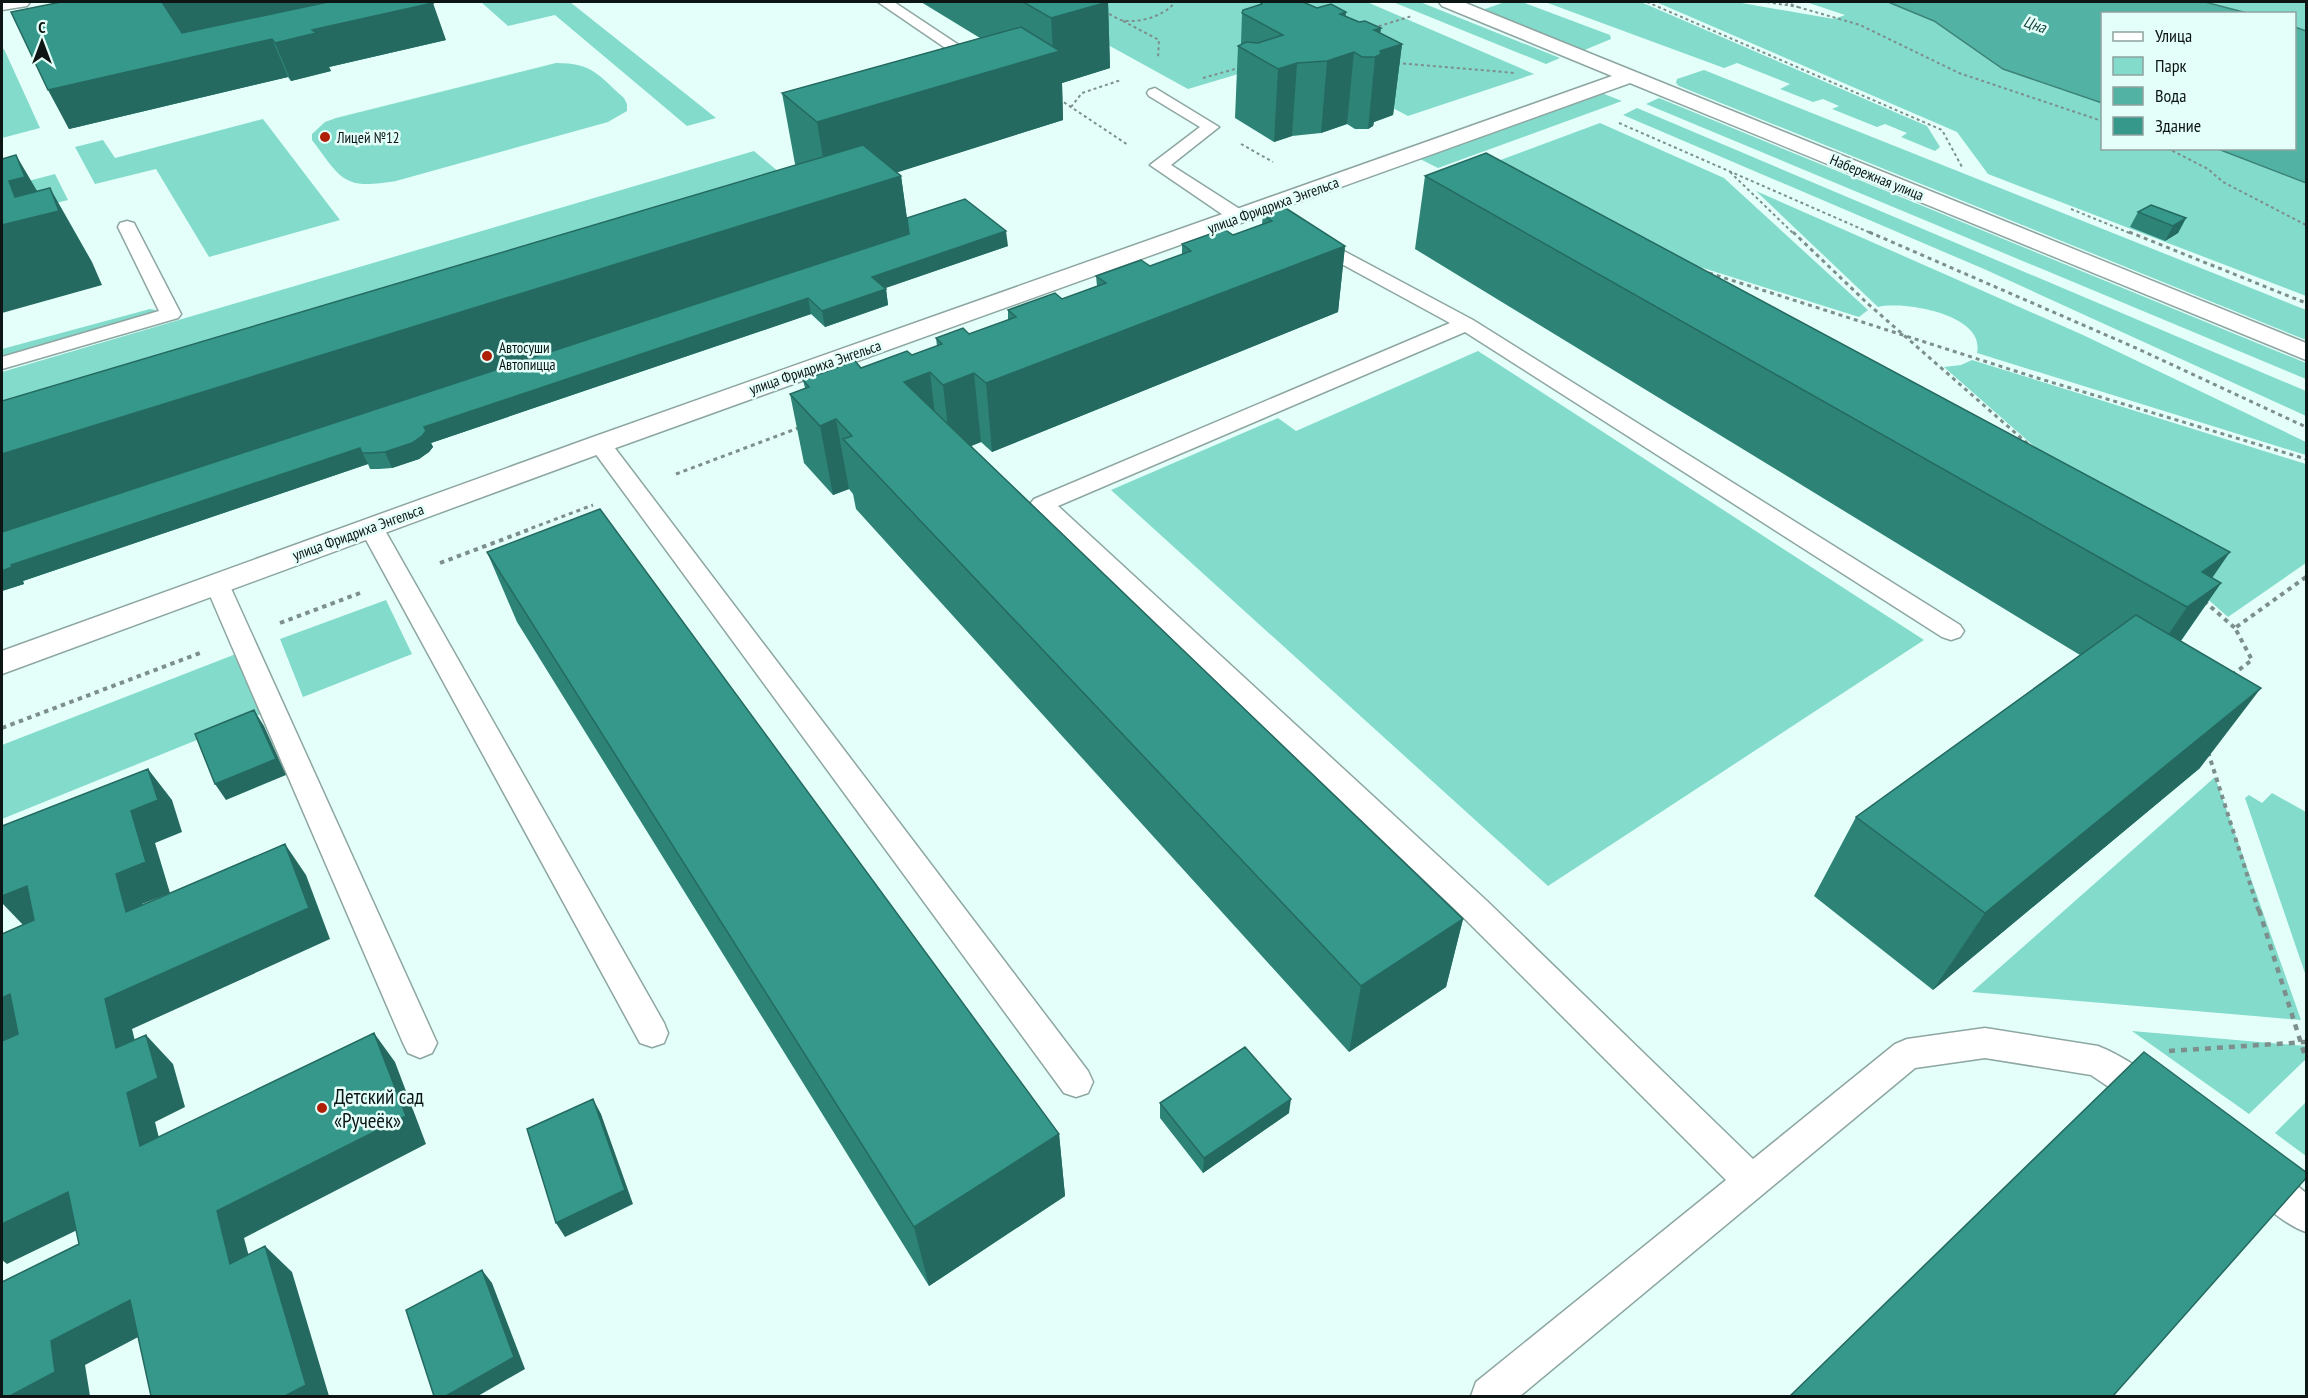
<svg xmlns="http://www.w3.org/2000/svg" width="2308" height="1398" font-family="'PT Sans Narrow',sans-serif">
<rect width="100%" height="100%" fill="#e4fff9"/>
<path fill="#83dbcc" d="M481 2H570L716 118 687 126 555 15 508 26Z
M1030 2H1367L1534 74 1408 116 1296 57 1188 89Z
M1393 2H1420L1560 58 1546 64Z
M1505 2H1522L1610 35 1611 39 1582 51 1482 10Z
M1545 2H1641L1927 126 1940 147 1935 151 1901 137 1907 133 1885 124 1877 127 1832 109 1839 106 1823 99 1813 102 1780 89 1790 84 1737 63 1724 68Z
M1656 2H1736L1834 19 1845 15 1806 2H1888L1934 21 2003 69 2102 103V148L2218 149 2306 183V296L1988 174 1957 132Z
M2198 2H2306V34L2295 29 2294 14 2228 13Z
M4 49 40 128 2 138V50Z
M556 63C593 63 598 75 624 98L627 104V111L608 122 396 181C343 190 342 180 312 140V134L325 122 336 118Z
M1704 70 2306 310V340L1679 86 1676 83 1677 79Z
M1599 92 1622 101 1438 168 1420 159Z
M1659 98 2306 363V379L1646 104Z
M1637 108 2306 391V416L1984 269 1623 115Z
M263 119 340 220 209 257 156 169 95 184 75 147 103 140 115 158Z
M1600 123 1724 178 1868 310 1859 317 1436 184Z
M754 151 811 199 2 428V372Z
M55 174 68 200 2 217V188Z
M1756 191 2083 335 2306 442V455L1977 353C1986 314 1903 301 1878 307Z
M150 309 156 310 143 319 2 360V349Z
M1478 351 1924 640 1548 886 1111 490 1278 418 1296 431Z
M1972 360 2306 464V563L2228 617 1944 367 1961 365Z
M386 600 412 654 303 697 280 639Z
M241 652 266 712 2 819V745Z
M2215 777 2301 1020 1972 992Z
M2272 793 2306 812V976L2245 798 2249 795 2262 803Z
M2132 1031 2306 1046V1059L2249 1114Z
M2306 1102V1156L2275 1133Z"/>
<path fill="#52b2a3" stroke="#3d8378" stroke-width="1.5" d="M1888 2H2205L2247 13 2102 14V103L2003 69 1934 21Z
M2295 27 2306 31V183L2218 149 2294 148Z"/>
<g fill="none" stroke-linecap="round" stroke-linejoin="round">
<defs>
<path id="service" d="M878 2H894L980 59C975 66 962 68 954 66L952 63 960 58Z
M1155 88 1219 127 1171 165 1246 213 1248 217 1246 221H1232L1150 165 1200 127 1149 96 1147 93 1149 90Z
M127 221 134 223 136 227 181 314 178 318 2 369V357L159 311 118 227 120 223Z
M1312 234 1473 320 1960 625 1964 631 1960 637 1951 640 1942 637 1465 332 1058 506 1487 901 1753 1159 1895 1044 1907 1039 1985 1028 2098 1046C2118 1054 2157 1076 2166 1095L2161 1106 2149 1110 2137 1106 2091 1075 1985 1058 1915 1068 1520 1396H1471L1476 1382 1726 1180 1465 919 1030 504 1034 499 1450 323 1305 244 1303 240 1305 236Z
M600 437 608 439 1088 1071 1093 1082 1088 1093 1076 1097 1064 1093 592 449 589 444 592 439Z
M371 519 379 522 383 527 664 1023 668 1033 664 1043 652 1047 640 1043 359 527 363 522Z
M217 576 226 578 229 584 437 1043 432 1053 420 1058 408 1053 403 1043 205 584 208 578Z
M2259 1160 2272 1165 2306 1193V1232C2286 1226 2250 1196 2241 1177L2246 1165Z"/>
<path id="minor" d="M2 2H30L27 6 2 10Z
M1439 2H1463L2306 343V360L1630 83 610 450 2 674V651L590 438 1612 76 1442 6Z"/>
</defs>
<use href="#service" stroke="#8da6a1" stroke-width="3"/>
<use href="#minor" stroke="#8da6a1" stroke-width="3"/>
<path stroke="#7d8f8c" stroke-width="2" stroke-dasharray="3 3" stroke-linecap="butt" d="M1647 2 1942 130 1962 167
M1767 2 1798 7 1785 2
M1798 7 1860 25 1959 73 2102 121
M1104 11C1110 14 1115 18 1121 20 1138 24 1165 16 1175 2
M1123 21 1159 40 1158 58
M1373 28 1412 16
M1397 63 1515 73
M1203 78 1242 67
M1059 99 1128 145
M1071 107 1082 93 1121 80
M1619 123 1873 234
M1241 144 1273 162
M2167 148 2208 169 2223 182 2306 225
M1730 172 1794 234
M2071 209 2132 234"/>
<path stroke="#7d8f8c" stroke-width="3" stroke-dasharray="4 4" stroke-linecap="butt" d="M1793 232 1867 303 2028 444
M1869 232 2136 348 2306 427
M2129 232 2306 303
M1709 273 2034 377 2306 459
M676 474 801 427
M524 531 593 505"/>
<path stroke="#7d8f8c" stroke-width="4" stroke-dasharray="4.5 4.5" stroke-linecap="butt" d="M440 563 528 530
M2204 601 2235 628
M280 623 360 593
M2232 675 2252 660 2235 628 2306 577
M2 728 200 653
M2208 752 2259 912"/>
<path stroke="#7d8f8c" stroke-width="4.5" stroke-dasharray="6 6" stroke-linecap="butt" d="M2259 910 2306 1059
M2169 1051 2306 1042"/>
<use href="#service" fill="#fff" fill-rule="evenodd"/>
<use href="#minor" fill="#fff" fill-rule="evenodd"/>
</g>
<path fill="#2e8377" d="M921 2H1108L1110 68 1062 83 1063 120 897 172 901 176 907 218 1008 246 885 288 886 289 888 305 825 327 811 314 431 443 433 447 429 452 419 459 392 468 379 469H370L368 464 23 581 24 584 2 591 796 165 795 164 782 93 980 38Z
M1260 2H1303L1317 8 1346 16 1402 44 1393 115 1374 122 1373 126 1368 129H1355L1347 124 1321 133 1292 136 1274 142 1235 118 1238 46 1241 44 1242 13 1260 5Z
M11 12 446 40 329 67 331 71 291 81 288 77 69 129Z
M1425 176 2221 583 2181 641 2200 768 1933 990 1814 896 1856 817 2080 655 1415 249Z
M2138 212 2186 218 2178 233 2165 241 2130 227Z
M1263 215 1345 246 1338 312 992 452 981 442 971 446 1463 919 1446 987 1349 1052 856 509 853 494 849 489 833 495 804 463 790 394 805 388 803 380 861 368 912 355 937 346 936 338 969 334 1008 320V310L1062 299 1097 286 1096 276 1150 266 1182 254V244L1233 235 1262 224Z
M487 552 1059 1134 1065 1196 929 1286 517 622Z
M1160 1103 1289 1113 1203 1173 1160 1118Z"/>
<path fill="#256a61" d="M161 2H329L177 35Z
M1108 2 1110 68 1062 83 1063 120 829 194 817 122 1053 53 1051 18Z
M433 3 446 40 329 67 331 71 291 81 275 43 312 30Z
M1346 12 1342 56 1354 52 1347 124 1321 133 1327 61 1340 14Z
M1381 28 1378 56 1380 51 1402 44 1393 115 1374 122 1373 126 1368 129 1375 57 1374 30Z
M272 39 288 77 69 129 48 90Z
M1297 63 1292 136 1274 142 1278 69Z
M16 155 50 213V188L92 262 102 285 2 313V225L9 181Z
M901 176 911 249 2 552V454Z
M2186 218 2178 233 2165 241 2173 226Z
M1006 231 1008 246 874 292 872 277Z
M1345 246 1338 312 992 452 986 383Z
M886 289 888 305 825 327 822 311Z
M808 298 811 314 431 443 433 447 429 452 419 459 392 468 385 452 424 427Z
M930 372 938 441 904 382Z
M974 373 981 442 951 454 943 385Z
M836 419 849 489 833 495 820 426Z
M360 448 368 464 23 581 24 584 2 591V571L11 565Z
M2230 552 2197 600 2221 583 2165 663 2133 687 2187 607 2202 572Z
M2261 688 2200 768 1933 990 1985 913Z
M254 710 264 726 286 775 226 800 215 784Z
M148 769 172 800 182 832 155 843 170 893 142 904 152 943 126 912 116 874 131 811Z
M285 844 306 875 330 939 132 1029 144 1077 116 1048 105 999Z
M27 886 55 916 26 928 2 903V896Z
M1463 919 1446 987 1349 1052 1361 986Z
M10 994 40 1024 2 1041V998Z
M374 1033 395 1062 426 1144 244 1238 258 1290 230 1264 217 1211Z
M146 1035 173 1064 185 1107 155 1122 168 1174 140 1146 127 1093Z
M593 1099 601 1114 633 1204 565 1237 556 1223Z
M1291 1099 1289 1113 1203 1173 1204 1158Z
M1059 1134 1065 1196 929 1286 914 1227Z
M68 1192 100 1219 7 1264 2 1260V1224Z
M265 1246 292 1272 329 1396H285Z
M482 1270 492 1283 525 1369 478 1396H446Z
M130 1300 161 1325 85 1365 90 1396H10L51 1341Z"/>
<path fill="#35988a" stroke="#256a61" stroke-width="1.5" d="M61 2H162L182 33 328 2H432L433 3 312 30 316 33 275 43 272 39 48 90 11 12Z
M1023 2H1108L1051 18Z
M1261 2H1303L1317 8 1331 4 1346 12 1340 14 1359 22 1365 21 1381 28 1374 30 1402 44 1380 51 1381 54 1375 57H1362L1354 52 1327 61 1297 63 1278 69 1238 46 1246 42 1258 43 1283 35 1242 13 1243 10 1262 4Z
M1021 27 1060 51 817 122 782 93Z
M863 145 901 176 2 454V401Z
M1486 153 2230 552 2202 572 2221 583 2187 607 1425 176Z
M16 155 25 177 9 181 15 197 50 188 59 211 2 225V159Z
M965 199 1006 231 872 277 886 289 822 311 808 298 424 427 426 431 422 436 412 443 385 452 371 453H362L360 448 11 565 12 567 2 571V532L909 234 907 218Z
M2151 205 2186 218 2173 226 2138 212Z
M1284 207 1345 246 986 383 974 373 943 385 930 372 904 382 1463 919 1361 986 843 439 852 436 836 419 820 426 790 394 809 387 803 380 855 361 861 368 907 351 912 355 942 344 936 338 963 328 969 334 1016 317 1008 310 1055 293 1062 299 1106 283 1096 276 1141 260 1150 266 1191 251 1182 244 1224 229 1233 235 1272 221 1263 215Z
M600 509 1059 1134 914 1227 487 552Z
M2136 615 2261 688 1985 913 1856 817Z
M254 710 276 759 215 784 195 734Z
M148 769 158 800 131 811 146 862 116 874 126 912 285 844 309 908 105 999 116 1048 146 1035 158 1078 127 1093 140 1146 374 1033 406 1116 217 1211 230 1264 265 1246 306 1385 285 1396H151L130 1300 51 1341 55 1372 10 1396H2V1282L79 1244 68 1192 2 1224V1041L18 1034 10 994 2 998V934L34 920 27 886 2 896V826Z
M1245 1047 1291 1099 1204 1158 1160 1103Z
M2144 1052 2307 1173V1177L2113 1396H1790Z
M593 1099 625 1190 556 1223 527 1129Z
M482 1270 514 1357 446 1396H434L406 1310Z"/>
<g fill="#ae1f06" stroke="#e4fff9" stroke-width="2">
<circle cx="325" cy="137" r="6"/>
<circle cx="487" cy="356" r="6"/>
<circle cx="322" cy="1108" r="6"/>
</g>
<g text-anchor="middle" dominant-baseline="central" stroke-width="5" stroke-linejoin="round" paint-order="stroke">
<g font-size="15" fill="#0d1615" stroke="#e4fff9" text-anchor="start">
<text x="337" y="137">Лицей №12</text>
<text x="499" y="347">Автосуши<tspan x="499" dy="17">Автопицца</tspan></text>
</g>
<g font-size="15" fill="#0d1615" stroke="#e4fff9">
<text transform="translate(1877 177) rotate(22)">Набережная улица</text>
<text transform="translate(1273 205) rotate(-20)">улица Фридриха Энгельса</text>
<text transform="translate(815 367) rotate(-19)">улица Фридриха Энгельса</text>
<text transform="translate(358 532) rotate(-20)">улица Фридриха Энгельса</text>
</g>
<g font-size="16" font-style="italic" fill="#1a463f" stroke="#e4fff9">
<text transform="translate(2035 24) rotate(19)">Цна</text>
</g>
<g font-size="21" fill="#0d1615" stroke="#e4fff9" text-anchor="start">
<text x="334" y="1096">Детский сад<tspan x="334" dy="24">«Ручеёк»</tspan></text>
</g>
</g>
<rect width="2308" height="1398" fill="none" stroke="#0d1615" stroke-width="6"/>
<rect x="2101" y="12" width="195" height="138" fill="#e4fff9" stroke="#8ea29e" stroke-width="1.5"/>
<rect x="2113" y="32" width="30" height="9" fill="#ffffff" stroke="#8ea29e" stroke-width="1.5"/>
<text x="2155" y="42" font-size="18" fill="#0d1615">Улица</text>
<rect x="2113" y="57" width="30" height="18" fill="#83dbcc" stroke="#8ea29e" stroke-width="1.5"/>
<text x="2155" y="72" font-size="18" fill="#0d1615">Парк</text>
<rect x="2113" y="87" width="30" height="18" fill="#52b2a3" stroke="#8ea29e" stroke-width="1.5"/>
<text x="2155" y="102" font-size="18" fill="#0d1615">Вода</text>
<rect x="2113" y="117" width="30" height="18" fill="#35988a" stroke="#8ea29e" stroke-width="1.5"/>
<text x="2155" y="132" font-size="18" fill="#0d1615">Здание</text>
<g transform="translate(42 42)" stroke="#e4fff9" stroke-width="4.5" paint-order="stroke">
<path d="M0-4.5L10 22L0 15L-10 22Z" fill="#0d1615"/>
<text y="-9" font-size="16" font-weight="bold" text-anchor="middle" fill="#0d1615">С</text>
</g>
</svg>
